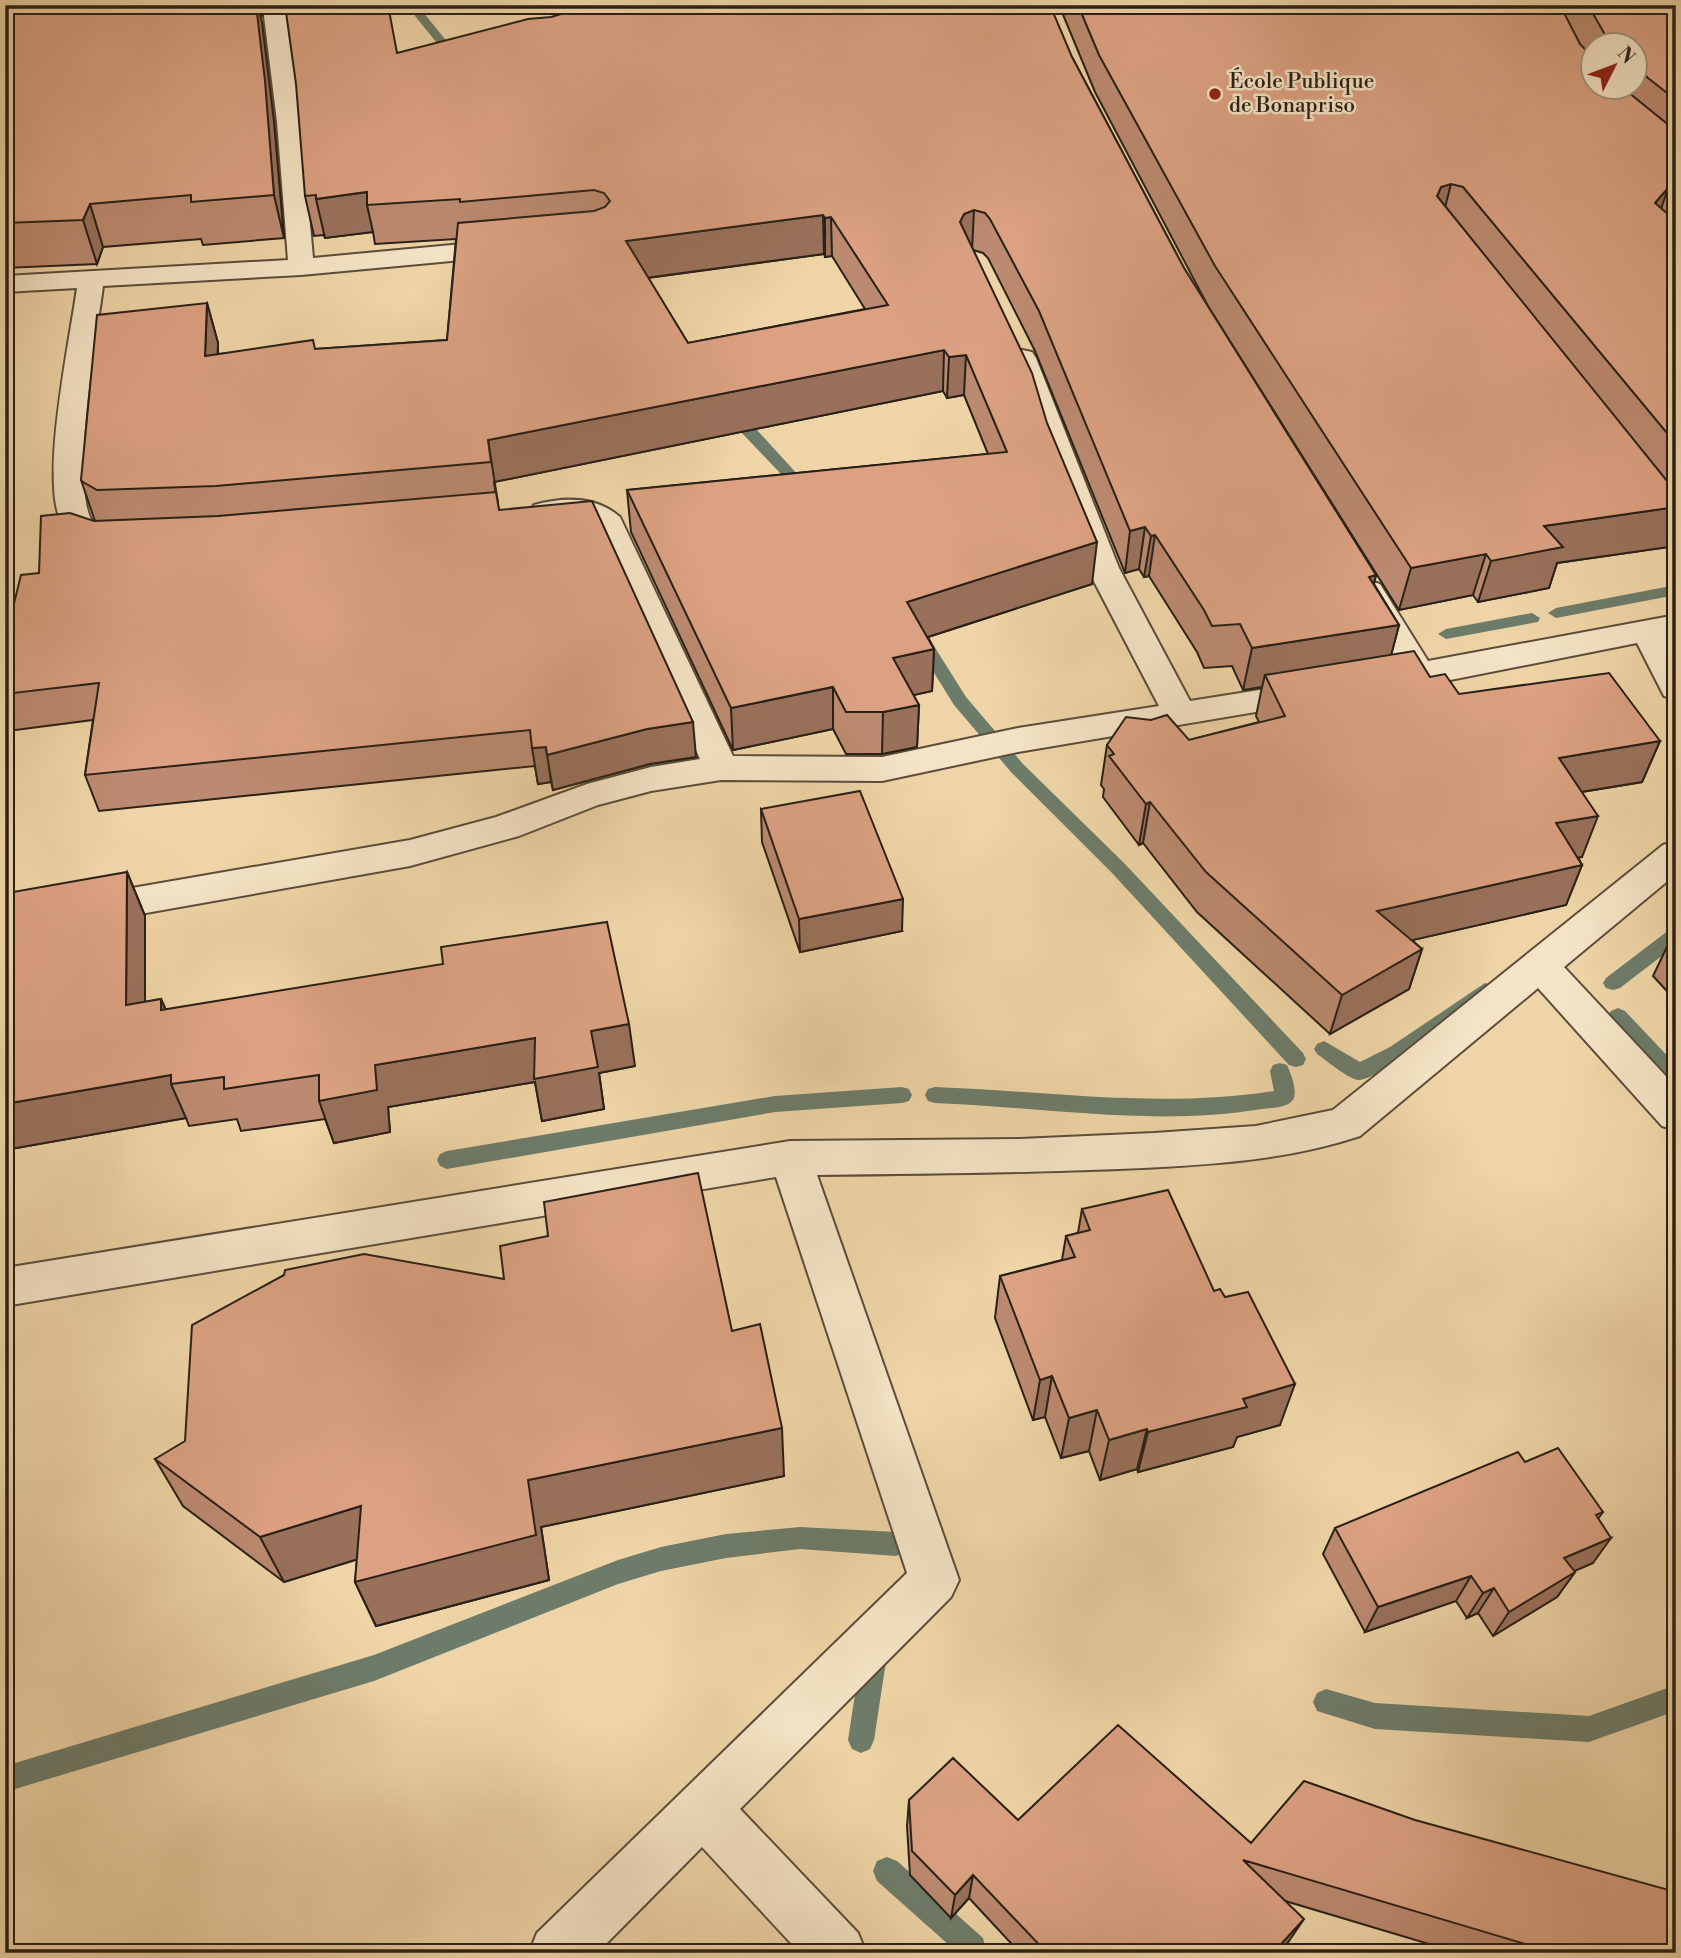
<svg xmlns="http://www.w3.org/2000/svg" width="1681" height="1958" font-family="'Libre Bodoni',serif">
<rect width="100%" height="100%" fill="#eed4a6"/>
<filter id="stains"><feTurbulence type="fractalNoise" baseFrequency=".00286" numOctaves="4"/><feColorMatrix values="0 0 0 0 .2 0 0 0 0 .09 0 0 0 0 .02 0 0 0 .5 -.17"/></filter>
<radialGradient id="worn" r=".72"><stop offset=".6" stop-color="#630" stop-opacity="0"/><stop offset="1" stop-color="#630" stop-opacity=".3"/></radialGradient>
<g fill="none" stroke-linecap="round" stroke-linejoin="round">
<path fill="#6d7c6a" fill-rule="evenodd" d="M415 12H423L462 60V64H454L415 16Z
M731 406 736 407 810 488 812 491 810 494H800L740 431 724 410Z
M1676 585V595L1556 618 1548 613 1556 608Z
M1532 613 1540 618 1538 622 1446 639 1438 634 1446 629Z
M921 634 927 635 966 697 1023 764 1124 863 1303 1053 1306 1059 1303 1065 1296 1067 1289 1065 1112 873 1011 772 954 705 913 639Z
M1676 928V945L1620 988 1613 990 1606 988 1603 983 1606 978 1669 930Z
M1485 983 1492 985 1495 990 1492 995C1471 1010 1379 1080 1359 1080 1349 1080 1326 1060 1317 1054L1314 1049 1317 1044 1324 1041 1360 1062 1390 1047Z
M1618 1008 1625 1011 1676 1065V1087L1669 1085 1611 1021 1608 1016 1611 1011Z
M1280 1063 1287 1065C1291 1074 1299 1093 1292 1101 1286 1108 1270 1108 1262 1109 1154 1127 1043 1107 935 1103L928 1101 925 1095 928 1089 935 1087C1048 1091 1161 1109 1274 1091L1270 1071 1273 1065Z
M902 1087 909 1089 912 1095 909 1101 902 1103 775 1112 447 1169 440 1166 437 1160 440 1154 447 1151 775 1096Z
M800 1527 896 1532 905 1536 908 1544 905 1552 896 1556 800 1549 726 1558 661 1571 618 1584 374 1681 5 1792V1766L374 1655 618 1560 661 1547 726 1534Z
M874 1643 883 1646 887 1655 874 1740 870 1749 861 1753 852 1749 848 1740 861 1655 865 1646Z
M1676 1685V1711L1589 1742 1375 1729 1317 1711 1313 1702 1317 1693 1326 1689 1375 1703 1589 1716Z
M887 1857 897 1861 983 1938 987 1953H958L877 1881 873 1871 877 1861Z"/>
<defs>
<path id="minor" d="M265 5H283L285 8 301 122 313 258 505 240 514 243 518 248 514 253 505 256 301 275 103 286C97 334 70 484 92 521 100 534 118 532 126 544L122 551C110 554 102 551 91 547 77 541 67 533 60 519 41 475 70 339 77 288L5 292V276L288 260 277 122 263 8Z
M1022 350 1032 352 1036 358 1119 568 1190 701 1309 682 1321 685 1326 693 1321 701 1018 752 882 781 721 780 651 791 598 805 519 836 410 866 5 938V910L410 840 496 817 587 784 651 767 700 759 596 527C578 511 556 523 534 517L530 511 534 505C563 497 596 496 620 517L733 756 882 757 1018 728 1159 706 1087 568 1008 358 1012 352Z
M1369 581 1380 584 1428 661 1676 615V635L1666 637 1676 655V699L1664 696 1637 643 1420 686 1375 693 1363 690 1358 682 1363 674 1399 667 1353 591 1358 584Z
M1676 841V874L1564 967 1676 1087V1130L1662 1126 1538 988 1360 1136C1282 1162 1200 1165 1119 1169 1018 1173 918 1174 817 1175L959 1580 951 1597 740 1809 858 1933 866 1953H800L702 1847 597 1953H529L537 1933 907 1573 776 1177 5 1306V1268L790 1141 1020 1139 1154 1133 1256 1126 1333 1110 1663 845Z"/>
<path id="secondary" d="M199 5H421L419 10 411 11 207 16 199 15 196 10Z"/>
</defs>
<use href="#minor" stroke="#5a4d3b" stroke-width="4"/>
<use href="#secondary" stroke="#292017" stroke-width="4"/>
<use href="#minor" fill="#f4e3c5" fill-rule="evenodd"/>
<use href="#secondary" fill="#f4e3c5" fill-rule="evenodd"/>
</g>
<path fill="#bc8a70" stroke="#292017" stroke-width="2" fill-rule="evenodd" d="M5 5 262 23 274 122 284 238 203 245 201 239 103 247 97 264 5 268Z
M1059 5H1676V546L1557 563 1549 588 1478 602 1473 595 1399 610 1208 306 1095 92ZM1593 46H1635V88H1593Z
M397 53 1072 57 1184 268 1376 575 1374 584 1399 625 1391 655 1459 694 1660 741 1642 782 1582 792V857H1578L1582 865 1566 905 1412 940 1422 949 1409 989 1330 1034 1197 912 1143 843 1139 845 1103 797 1104 789 1101 785 1107 745 1189 740 1259 722 1256 716 1262 687 1243 690 1232 666 1204 668 1197 652 1149 576 1144 577 1139 569 1125 573 1035 351 988 258 983 253 973 250 1092 584 928 637 934 649 932 691 913 695 919 705 917 747 882 754H846L833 729 733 750 631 532 627 490 988 454 964 395 947 398 943 391 494 482 499 510 696 757 650 764 553 790 551 782 538 784 535 766 99 811 85 775 93 720 8 731 5 726V640L39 573 94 521H95L81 480 207 303 218 343V354L315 349 447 340 456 239 375 244 373 232 325 238 324 235 314 236 305 196ZM824 254 825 257 832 256 865 309 688 343 648 278Z
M761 809 902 931 800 952 762 842Z
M127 872 145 916V1002L161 999 166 1010 635 1066 599 1073 604 1109 542 1121 535 1082 388 1107 390 1132 334 1143 325 1119 241 1131 237 1119 189 1126 186 1118 5 1150Z
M1676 932V1001L1653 976 1673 934Z
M1082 1209 1214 1291 1280 1425 1237 1437 1233 1447 1138 1472 1137 1469 1100 1480 1089 1451 1061 1458 1045 1417 1033 1420 995 1318 1000 1276 1062 1260 1066 1236 1078 1233Z
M732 1331 784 1476 541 1527 549 1580 376 1626 355 1582 357 1559 284 1582 183 1506 155 1459Z
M1525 1462 1603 1512 1598 1519 1593 1563 1574 1571 1575 1572 1557 1597 1493 1636 1478 1613 1467 1618 1456 1601 1365 1632 1323 1554 1335 1528Z
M909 1800 1018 1820 1251 1843 1676 1953H1459L1285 1901 1289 1941 1279 1953H1020L969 1898 951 1918 910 1875 907 1826Z"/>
<path fill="#99715b" stroke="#292017" stroke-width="2" d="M256 5H258L262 23 274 122 284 238 274 195Z
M1451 184 1441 223 1437 196 1441 187Z
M1668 188 1655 227V203Z
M367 192V205L373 232 325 238 316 199Z
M90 204 103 247 97 264 83 220Z
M974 210 972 250 960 222 964 214Z
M823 215 824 254 630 280 626 241Z
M831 217 832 256 825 257V218Z
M207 303 218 343 216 397 205 356Z
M944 350 943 391 494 482 498 503 488 440Z
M966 355 964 395 947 398 949 357Z
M1676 507V546L1557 563 1549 588 1478 602 1491 561 1544 526Z
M1145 527 1139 569 1125 573 1130 531Z
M1155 535 1149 576 1144 577 1151 536Z
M1097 542 1092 584 906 644 907 602Z
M1486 554 1473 595 1399 610 1411 568Z
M1376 575 1365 617 1369 577Z
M1399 625 1388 667 1265 675 1262 687 1243 690 1252 648Z
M934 649 932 691 892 700 893 658Z
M833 687V729L733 750 731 708Z
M919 705 917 747 882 754 883 712Z
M693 722 696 757 650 764 553 790 547 755 647 729Z
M1660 741 1642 782 1544 798 1559 758Z
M546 747 551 782 538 784 532 748Z
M1150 802 1143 843 1139 845 1146 804Z
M1598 816 1582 857 1540 863 1556 823Z
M1582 865 1566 905 1365 951 1377 911Z
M127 872 145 916V1048L126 1005Z
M903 899 902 931 800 952 799 919Z
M1422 949 1409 989 1330 1034 1342 995Z
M161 999 179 1042 161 1010Z
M629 1024 635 1066 599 1073 604 1109 542 1121 535 1082 388 1107 390 1132 334 1143 319 1101 375 1065 535 1038 591 1031Z
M171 1075V1084L186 1118 5 1150V1104Z
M1052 1376 1045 1417 1033 1420 1040 1380Z
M1295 1384 1280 1425 1237 1437 1233 1447 1138 1472 1148 1432 1243 1399Z
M1097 1410 1089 1451 1061 1458 1069 1418Z
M782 1428 784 1476 541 1527 549 1580 376 1626 355 1582 528 1480Z
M1147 1429 1137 1469 1100 1480 1109 1440Z
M361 1506 381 1552 284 1582 260 1537Z
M1611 1538 1593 1563 1547 1583 1564 1558Z
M1575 1572 1557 1597 1493 1636 1509 1612Z
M1471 1576 1456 1601 1365 1632 1378 1607Z
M1494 1588 1478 1613 1467 1618 1483 1593Z
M973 1875 969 1898 951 1918 955 1895Z
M1304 1919 1289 1941 1279 1953H1273Z"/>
<path fill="#dba182" stroke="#292017" stroke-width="2" fill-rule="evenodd" d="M5 5H256L265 81 274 195 191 202V195L90 204 83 220 5 223Z
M285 5H388L397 53 528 19 551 17 592 5H1050L1072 57 1184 268 1376 575 1369 577 1399 625 1252 648 1240 624 1212 626 1204 610 1155 535 1151 536 1145 527 1130 531 1039 311 990 219 985 213 974 210 964 214 960 222 1032 373 1047 423 1097 542 907 602 934 649 893 658 919 705 883 712H846L833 687 731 708 627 490 1007 452 966 355 949 357 944 350 488 440 491 462 216 486 97 490 83 482 81 480 97 315 207 303 205 356 313 340 315 349 447 340 458 223 594 211 605 207 610 201 604 193 594 190 460 202V199L367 205V192L316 199V195L305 196 296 84ZM823 215 825 218 831 217 888 305 688 343 626 241Z
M1078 5H1560L1580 44 1593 58V88H1623L1676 131V149H1673L1676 152V187L1668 188 1655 203 1676 221V444L1463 187 1451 184 1441 187 1437 196 1676 492V507L1544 526 1563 547 1491 561 1486 554 1411 568 1215 266 1099 55Z
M1588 5H1676V100L1648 78 1635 66V46H1608L1607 38Z
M496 492 499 510 592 501 693 722 647 729 547 755 546 747 532 748 530 730 85 775 99 683 5 694V640L21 575 39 573 41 516 70 513 94 521 218 516Z
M1414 651 1430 677 1445 674 1459 694 1609 673 1660 741 1559 758 1598 816 1556 823 1582 865 1377 911 1422 949 1342 995 1206 872 1150 802 1146 804 1109 756 1114 754 1107 745 1126 717 1151 720 1167 715 1189 740 1285 716 1265 675Z
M860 791 903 899 799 919 761 809Z
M127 872 126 1005 161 999V1010L443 964 441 947 607 922 629 1024 591 1031 598 1067 534 1079 535 1038 375 1065 377 1090 319 1101V1075L224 1089V1077L171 1084V1075L5 1104V908L7 893Z
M698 1173 732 1331 760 1324 782 1428 528 1480 536 1535 355 1582 361 1506 260 1537 155 1459 185 1441 192 1325 284 1275 285 1270 364 1254 504 1279 500 1246 548 1236 544 1202Z
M1168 1190 1214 1291 1220 1289 1225 1297 1248 1292 1295 1384 1243 1399 1247 1407 1148 1432 1147 1429 1109 1440 1097 1410 1069 1418 1052 1376 1040 1380 1000 1276 1075 1257 1066 1236 1090 1230 1082 1209Z
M1558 1448 1603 1512 1596 1515 1611 1538 1564 1558 1575 1572 1509 1612 1494 1588 1483 1593 1471 1576 1378 1607 1335 1528 1518 1452 1525 1462Z
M1118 1725 1251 1843 1304 1781 1415 1820 1676 1892V1953H1542V1949L1243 1860 1304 1919 1273 1953H1047L973 1875 955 1895 912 1851 909 1800 953 1758 1018 1820Z"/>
<circle fill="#8f2418" stroke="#f4e3c5" stroke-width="2.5" cx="1215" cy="94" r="7"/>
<g text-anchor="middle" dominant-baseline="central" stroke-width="5" stroke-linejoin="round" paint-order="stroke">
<g font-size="21" fill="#292017" stroke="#f4e3c5" text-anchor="start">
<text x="1229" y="82">École Publique<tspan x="1229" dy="24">de Bonapriso</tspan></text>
</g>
</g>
<rect width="1681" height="1958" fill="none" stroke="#eed4a6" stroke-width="28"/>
<rect x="7" y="7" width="1667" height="1944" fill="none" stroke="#292017" stroke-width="3.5"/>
<rect x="14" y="14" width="1653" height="1930" fill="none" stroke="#292017" stroke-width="2"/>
<g transform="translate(1614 66) rotate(48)"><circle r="33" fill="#f4e3c5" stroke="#a3957f" stroke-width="2"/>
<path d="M0-5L12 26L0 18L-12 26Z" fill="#8f2418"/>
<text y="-10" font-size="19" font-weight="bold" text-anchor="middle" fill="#292017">N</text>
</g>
<rect width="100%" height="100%" filter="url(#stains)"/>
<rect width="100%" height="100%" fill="url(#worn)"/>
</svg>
